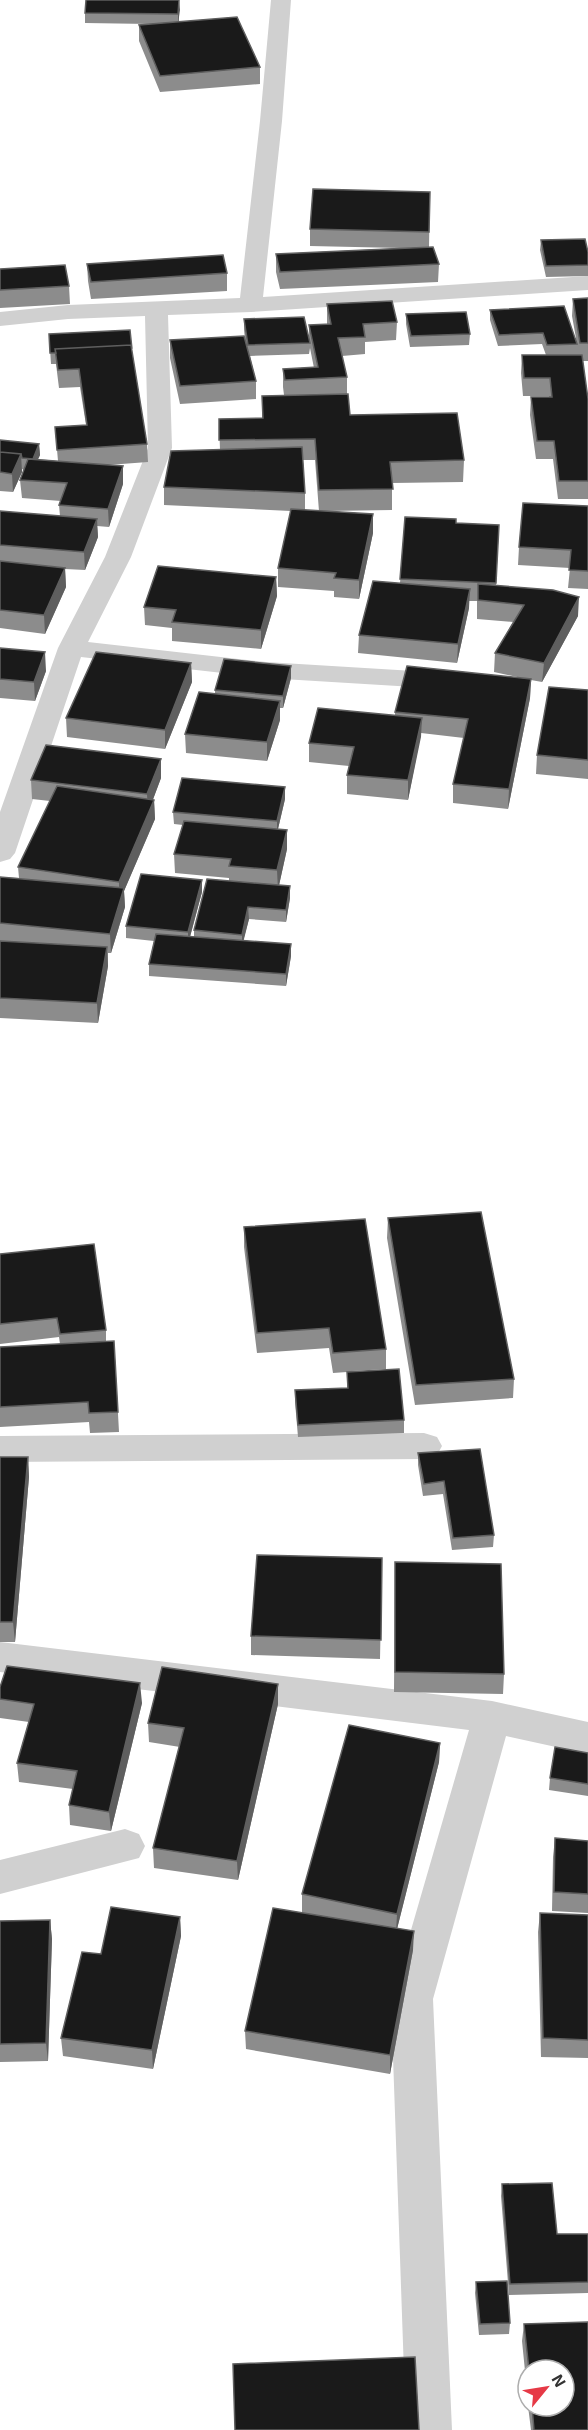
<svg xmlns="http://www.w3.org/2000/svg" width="588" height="2430" font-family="'Exo 2',sans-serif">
<rect width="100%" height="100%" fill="#fff"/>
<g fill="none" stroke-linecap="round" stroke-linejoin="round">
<path fill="#d0d0d0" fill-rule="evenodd" d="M271 0H291L282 121 263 297 588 276V290L251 312 168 315 172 448 131 557 88 642 266 662 447 673 457 675 461 681 457 687 447 689 266 678 81 657 15 853 10 859 0 862V812L58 648 105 557 148 448 145 316 68 319 0 326V312L68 305 240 298 260 121Z
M424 1433 437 1437 442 1446 437 1455 424 1459 0 1462V1436Z
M0 1642 492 1701 588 1722V1754L506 1736 433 1999 452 2430H406L391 1999 469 1730 0 1672Z
M125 1829 139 1834 145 1846 139 1858 0 1894V1860Z"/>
</g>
<path fill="#8c8c8c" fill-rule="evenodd" d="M179 0V22L260 67V84L160 92 139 41V25L150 24 85 23V13Z
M430 192 429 247 439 264 438 282 280 289 276 272V254L400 248 310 246V229Z
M541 240 588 252V276L546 277 540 250Z
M87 264 227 273V291L91 299 88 281Z
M0 269 69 286 70 304 0 308Z
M588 298V361H582L588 399V499H558L553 459H536L530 415 531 397H549V396H523L521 373 522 355H546L542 344 498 346 490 320V310L576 338 572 316 573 299Z
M327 304 397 322 396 340 365 342V354L342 356 347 377V394L350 415 464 460 463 482 392 483V510L326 511 373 514V533L359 599 334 597V591L278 587V568L291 511 164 505V487L220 450 219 419 262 418V396L284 395 283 387V369L314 368 310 348 309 354 250 356 256 381V399L180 404 170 358V340L245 339 244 330V319L309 338V325H327ZM303 460H315L319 511 305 510V493Z
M406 314 470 334 469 345 410 347 406 324Z
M49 334 132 354 147 444 148 462 108 465 123 466V484L109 527 97 526 98 537 85 570 65 569 66 587 45 634 0 628V511L60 516 59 505 61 501 22 498 20 480 24 470 22 469V472L13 492 0 491V440L39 444 40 455 38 459 58 461 55 427 86 425 80 387 59 388 56 364H51Z
M588 506V589L568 588 570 568 518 565 519 547Z
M405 517 456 523 499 525 496 585 578 616 542 682 531 680 530 698 508 809 453 803V784L464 738 421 733 408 800 347 794V775L349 766 309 762V743L395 715V712L527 679 494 672 495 653 513 622 477 619V601H469V608L457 663 358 653 359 635 400 583Z
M276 577 277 596 261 649 172 641V628L145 625 144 607Z
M0 648 46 671 35 701 0 698Z
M191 663 192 682 165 749 67 737 66 718Z
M291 678 283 708H280V720L267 761 186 753 185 734 215 694V690Z
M588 690V779L536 774 537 755Z
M161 778 153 799 154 800 155 819 124 891 125 907 111 953H108V966L98 1023 0 1018V877L19 878 18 867 50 801 32 799 31 780Z
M285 799 278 829 287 849 279 885 290 886V898L286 922 249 919 243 941 291 956 286 986 149 976V964L154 941 126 938V926L202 892 190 937H194V930L229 881V878L175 873 174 854 183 825 174 824 173 812Z
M388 1218 514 1379 513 1398 415 1405 387 1238Z
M244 1227 386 1349V1369L352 1371 404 1420V1433L298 1437 295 1402V1390L347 1388V1372L333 1373 329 1348 257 1353 244 1247Z
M0 1254 106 1330V1341H114L119 1432 90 1433 89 1422 0 1427V1347L60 1344 59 1337 0 1344Z
M418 1453 494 1535 493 1547 452 1550 443 1494 423 1496 418 1465Z
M0 1457H28L29 1477 15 1642H0Z
M382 1558 380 1659 251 1655V1636Z
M395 1562 504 1674 503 1694 394 1692Z
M278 1684V1704L238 1880 154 1868 153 1848 180 1747 149 1742 148 1723Z
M0 1687 142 1703 111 1831 70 1825 69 1805 73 1789 19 1782 17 1763 29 1722 0 1718Z
M440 1743 439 1762 397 1929 413 1950 390 2074 246 2049 245 2031 302 1913V1894Z
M588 1753V1796L549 1790 550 1778Z
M555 1838 588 1841V1913L552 1911 553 1857Z
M540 1913 588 1915V2058L541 2057 538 1932Z
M180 1917 181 1936 153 2069 63 2056 61 2038 101 1954Z
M50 1920 52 1939 48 2061 0 2062V1921Z
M502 2184 557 2234H588V2293L509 2295 501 2196Z
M476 2282 510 2323 509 2334 479 2335 475 2293Z
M588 2322V2430H531L528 2406H564V2370H528V2401L522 2341 524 2324Z"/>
<path fill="#5f5f5f" d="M179 0 180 10 178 24V14Z
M39 444 40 455 33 470V459Z
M21 454 22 472 13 492 12 474Z
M123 466V484L109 527 108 509Z
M373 514V533L359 599V580Z
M97 519 98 537 85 570 84 552Z
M65 568 66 587 45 634 44 615Z
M276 577 277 596 261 649V630Z
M470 589 469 608 457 663 458 644Z
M579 597 578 616 542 682 544 663Z
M45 652 46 671 35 701 34 682Z
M191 663 192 682 165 749V730Z
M291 666V678L283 708V696Z
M531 679 530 698 508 809 509 789Z
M280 701V720L267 761V742Z
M422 718 421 737 408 800V780Z
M161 759V778L148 813 147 794Z
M285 787V799L277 833V821Z
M154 800 155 819 124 891 125 907 111 953 110 934 119 901V882Z
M287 830V849L278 890 277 870Z
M202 880V892L188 944V932Z
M290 886V898L286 922V910Z
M248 907 249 919 242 947V935Z
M291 944V956L286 986V974Z
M107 947 108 966 98 1023 97 1003Z
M28 1457 29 1477 15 1642 13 1622Z
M140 1683 142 1703 111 1831 109 1812Z
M278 1684V1704L238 1880 237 1861Z
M440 1743 439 1762 396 1933 397 1914Z
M180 1917 181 1936 153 2069 152 2050Z
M50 1920 52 1939 48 2061 46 2043Z
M414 1931 413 1950 390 2074V2055Z"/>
<path fill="#1a1a1a" stroke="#5f5f5f" stroke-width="1.5" d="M86 0H179L178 14 85 13Z
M237 17 260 67 160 76 139 25Z
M313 189 430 192 429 232 310 229Z
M585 239 588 252V265L546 266 541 240Z
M433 247 439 264 280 272 276 254Z
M223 255 227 273 91 282 87 264Z
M65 265 69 286 0 290V269Z
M588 298V343H580L573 299Z
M392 301 397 322 363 324 365 337 338 338 347 377 285 380 283 369 318 367 309 325 331 324 327 304Z
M564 306 577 344 547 345 543 333 499 335 490 310Z
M466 312 470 334 411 336 406 314Z
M304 317 310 343 248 345 244 319Z
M130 330 132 349 131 345 55 349 56 353H50L49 334Z
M244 336 256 381 180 386 170 340Z
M131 345 147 444 57 450 55 427 87 425 79 369 58 370 55 349Z
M522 355H582L588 399V481H559L554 441H537L531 397H552L550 378H524Z
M348 394 350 415 457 413 464 460 390 462 393 489 319 490 315 439 219 440V419L263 418 262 396Z
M0 440 39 444 33 459 22 458 21 454 0 452Z
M302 447 305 493 164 487 171 451Z
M0 452 21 454 12 474 0 472Z
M28 459 123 466 108 509 59 505 67 483 20 480Z
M523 503 588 506V571L569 570 571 550 519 547Z
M291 509 373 514 359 580 334 578 336 573 278 568Z
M0 511 97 519 84 552 0 545Z
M405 517 456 519V523L499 525 496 583 400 579Z
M0 561 65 568 44 615 0 610Z
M158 566 276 577 261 630 172 622 176 610 144 607Z
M373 581 470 589 458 644 359 635Z
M478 584 553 590 579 597 544 663 495 653 524 605 478 600Z
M0 648 45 652 34 682 0 679Z
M96 652 191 663 165 730 66 718Z
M224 659 291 666 283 696 215 690Z
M407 666 531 679 509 789 453 784 468 719 395 712Z
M549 687 588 690V760L537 755Z
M199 692 280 701 267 742 185 734Z
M318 708 422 718 408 780 347 775 354 747 309 743Z
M46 745 161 759 147 794 31 780Z
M182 778 285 787 277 821 173 812Z
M57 786 154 800 119 882 18 867Z
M184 821 287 830 277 870 229 866 231 859 174 854Z
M141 874 202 880 188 932 126 926Z
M0 877 124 888 110 934 0 923Z
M207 879 290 886 286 910 248 907 242 935 194 930Z
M156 934 291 944 286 974 149 964Z
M0 941 107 947 97 1003 0 998Z
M481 1212 514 1379 416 1385 388 1218Z
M365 1219 386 1349 333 1353 329 1328 257 1333 244 1227Z
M94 1244 106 1330 60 1334 57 1318 0 1324V1254Z
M114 1341 118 1412 89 1413 88 1402 0 1407V1347Z
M399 1369 404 1420 298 1425 295 1390 348 1388 347 1372Z
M480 1449 494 1535 453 1538 444 1481 424 1484 418 1453Z
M0 1457H28L13 1622H0Z
M257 1555 382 1558 381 1640 251 1636Z
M395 1562 501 1564 504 1674 395 1672Z
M7 1666 140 1683 109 1812 69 1805 77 1771 17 1763 34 1704 0 1699V1687Z
M162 1667 278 1684 237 1861 153 1848 184 1728 148 1723Z
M349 1725 440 1743 397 1914 302 1894Z
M555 1747 588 1753V1784L550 1778Z
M555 1838 588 1841V1894L554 1892Z
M111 1907 180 1917 152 2050 61 2038 82 1952 101 1954Z
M273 1908 414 1931 390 2055 245 2031Z
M540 1913 588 1915V2040L543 2038Z
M50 1920 46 2043 0 2044V1921Z
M552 2183 557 2234H588V2282L510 2284 502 2184Z
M507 2281 510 2323 480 2324 476 2282Z
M588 2322V2430H534L532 2406H564V2370H529L524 2324Z
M415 2357 419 2430H235L233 2364Z"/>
<g transform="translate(546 2388) rotate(60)"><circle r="28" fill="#ffffff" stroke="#adadad" stroke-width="1.5"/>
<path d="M0-4.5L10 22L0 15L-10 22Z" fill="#e63946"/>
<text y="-9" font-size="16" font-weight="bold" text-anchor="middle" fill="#333333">N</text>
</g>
</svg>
